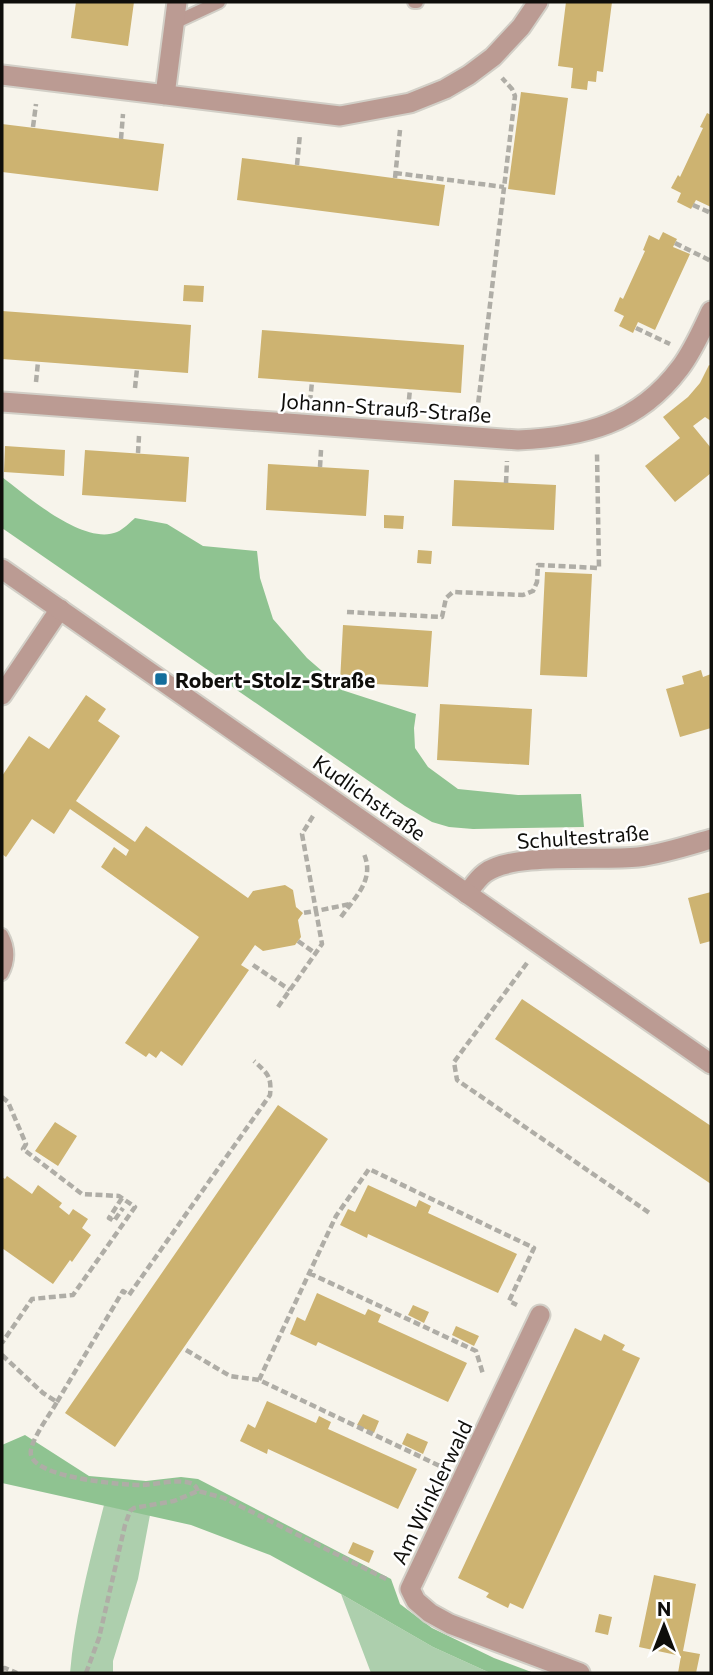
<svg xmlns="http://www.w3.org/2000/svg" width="713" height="1675" font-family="Commissioner,sans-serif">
<rect width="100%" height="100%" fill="#f7f4eb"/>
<path fill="#adcfad" d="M104 1505 150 1515 138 1579 113 1661V1673H70C75 1616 90 1560 104 1505Z
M341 1594 433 1647 488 1672 496 1673H371Z"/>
<path fill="#8fc391" d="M2 477C27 496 84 546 117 532 124 529 130 522 135 518L167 524 203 546 257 551 260 578 273 619 307 658 345 691 416 714 414 728 415 748 428 767 458 789 518 795 581 794 584 827 473 829 449 827 432 822 405 806 2 528Z
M25 1435 89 1476 146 1481 181 1477 198 1479 391 1579 400 1604 432 1628 494 1658 534 1673H496L488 1672 433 1647 341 1594 270 1555 191 1525 2 1483V1445Z"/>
<path fill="#cdb371" d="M76 2H134L128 46 71 38Z
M566 2H612L603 72 597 71 596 82 588 81 587 90 571 88 573 68 558 66Z
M521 92 568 98 555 195 508 189Z
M707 113 711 115V207L696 200 691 209 677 202 681 193 671 188 678 175 680 177 703 128 700 127Z
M2 124 164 144 158 191 2 172Z
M242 158 445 185 439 226 237 200Z
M663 232 677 239 673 247 690 254 655 330 638 322 633 333 619 326 624 316 614 311 620 297 623 299 645 251 643 250 649 235 659 240Z
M184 285 204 286 203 302 183 301Z
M2 311 191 325 188 373 2 359Z
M262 330 464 345 461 393 258 378Z
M709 365 711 366V421L705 417 693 426 711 448V473L675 502 645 466 680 438 663 417 688 397 700 383Z
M5 446 65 450 64 476 4 472Z
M85 450 189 457 186 502 82 495Z
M268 464 369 470 366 516 266 510Z
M454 480 556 485 554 530 452 526Z
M384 515 404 516 403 529 384 528Z
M418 550 432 551 431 564 417 563Z
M545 572 592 574 587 677 540 675Z
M343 625 432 631 428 687 340 682Z
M701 670 703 677 711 674V728L680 737 666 689 684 684 682 676Z
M86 695 106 709 98 721 120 736 76 801 135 842 146 826 248 898 253 891 285 885 293 890 296 907 303 913 298 920 301 937 295 945 263 951 255 945 241 965 249 970 182 1066 161 1051 156 1058 149 1053 146 1057 125 1043 199 937 101 867 114 847 126 856 129 850 70 809 54 834 32 819 6 857 2 854V776L29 736 49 749Z
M440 704 532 709 529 765 437 760Z
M711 892V941L700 944 688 898Z
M522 999 711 1126V1184L495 1039Z
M278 1105 328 1139 115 1447 65 1413Z
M55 1122 77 1136 58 1166 35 1151Z
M7 1176 32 1194 38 1185 62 1203 59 1207 69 1215 73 1209 88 1219 82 1228 91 1235 72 1262 70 1260 53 1284 2 1248V1177L5 1179Z
M368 1185 416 1207 419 1200 431 1206 428 1213 517 1254 498 1293 368 1234 367 1238 340 1225 348 1209 355 1212Z
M317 1293 365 1315 368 1309 381 1315 378 1322 467 1363 448 1402 318 1342 316 1346 290 1334 297 1317 305 1321Z
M413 1305 429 1312 424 1323 408 1315Z
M456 1326 479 1336 474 1346 452 1335Z
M575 1328 601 1341 604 1334 625 1345 622 1350 640 1358 523 1609 510 1603 508 1608 486 1597 489 1593 458 1578Z
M267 1401 316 1423 319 1416 331 1422 328 1429 417 1469 398 1509 268 1449 267 1454 240 1441 248 1424 255 1428Z
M363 1414 379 1421 374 1433 357 1425Z
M407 1433 428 1442 423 1454 402 1444Z
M353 1542 374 1551 369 1563 348 1553Z
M654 1575 696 1584 683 1651 700 1654 696 1673H678L681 1656 639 1647Z
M599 1614 612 1617 608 1635 595 1632Z"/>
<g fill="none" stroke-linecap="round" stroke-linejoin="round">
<defs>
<path id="service" d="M414 2H417
M174 23 219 2
M2 935C9 948 9 961 2 974"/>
<path id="minor" d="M2 75 340 116 410 103 445 89 469 75 493 57 521 27 538 2
M165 95 177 2
M2 402 518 440C584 437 638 424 680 368 693 351 702 330 711 311
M2 695 60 609
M467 894C473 886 477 879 485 873 512 852 601 861 638 857 663 854 687 846 711 839
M540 1315 410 1589 416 1601 430 1613 450 1624 580 1673"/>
<path id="tertiary" d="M2 569 711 1064"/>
</defs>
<use href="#service" stroke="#d2cfc7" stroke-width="16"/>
<use href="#minor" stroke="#d2cfc7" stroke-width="23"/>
<use href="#tertiary" stroke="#d2cfc7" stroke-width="23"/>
<path stroke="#afada6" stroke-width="4.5" stroke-dasharray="7 3.5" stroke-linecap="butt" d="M33 127 36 104
M121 139 123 114
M297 165 300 134
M395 173 504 187
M395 178 400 130
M693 205 711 213
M675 243 711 261
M636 328 670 344
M36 382 38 362
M135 388 137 369
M310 402 312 382
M408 410 410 389
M477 413 515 96 512 89 502 78
M138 453 139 436
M320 467 321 450
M506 483 507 461
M347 612 442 617 446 598 453 592 523 595 533 591 537 582 538 565 599 568 597 454
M313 816 302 834 316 911 350 904
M341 917C355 897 375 880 364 854
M298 941 315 953
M527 963 454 1062 457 1080 651 1214
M253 965 290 990
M278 1007 322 944 316 911 303 913
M2 1097 8 1102 26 1144 23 1149 82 1194 119 1196 135 1207 73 1295 32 1299 2 1343
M122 1198 109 1218 114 1221 123 1208
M309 1273 476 1351 483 1374
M186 1350 230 1376 259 1380 440 1466
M2 1355 43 1393 57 1402C51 1413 28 1443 31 1455 36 1478 122 1485 143 1485 157 1484 173 1480 186 1482 193 1483 196 1485 198 1491
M259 1380 336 1216 369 1169 534 1248 509 1301 517 1305
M57 1402 123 1291 129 1295 270 1095C272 1076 267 1073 254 1061
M2 1669 5 1668 17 1673
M86 1673 99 1638 125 1525 130 1511 134 1508 174 1501 198 1491 224 1498 388 1580"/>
<use href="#service" stroke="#bb9b93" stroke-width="12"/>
<use href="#minor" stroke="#bb9b93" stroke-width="19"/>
<use href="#tertiary" stroke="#bb9b93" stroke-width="19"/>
</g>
<rect fill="#136d9c" stroke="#fff" stroke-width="2.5" x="154" y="672" width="14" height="14" rx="3.5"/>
<g text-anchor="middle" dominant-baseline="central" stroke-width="5" stroke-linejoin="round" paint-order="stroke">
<g font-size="21" fill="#0f0e0b" stroke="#fff">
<text transform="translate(386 407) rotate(4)">Johann-Strauß-Straße</text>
<text transform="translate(370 797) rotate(35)">Kudlichstraße</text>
<text transform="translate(583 836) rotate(-4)">Schultestraße</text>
<text transform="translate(431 1492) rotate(-64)">Am Winklerwald</text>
</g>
<g font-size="21" font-weight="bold" fill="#0f0e0b" stroke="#fff" text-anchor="start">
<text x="175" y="679">Robert-Stolz-Straße</text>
</g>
</g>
<rect width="713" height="1675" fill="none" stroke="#0f0e0b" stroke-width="7"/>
<g transform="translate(664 1626)" stroke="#ffffff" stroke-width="5" paint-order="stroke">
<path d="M0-5L12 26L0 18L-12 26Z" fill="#0f0e0b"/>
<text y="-10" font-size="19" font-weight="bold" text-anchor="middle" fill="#0f0e0b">N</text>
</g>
</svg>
